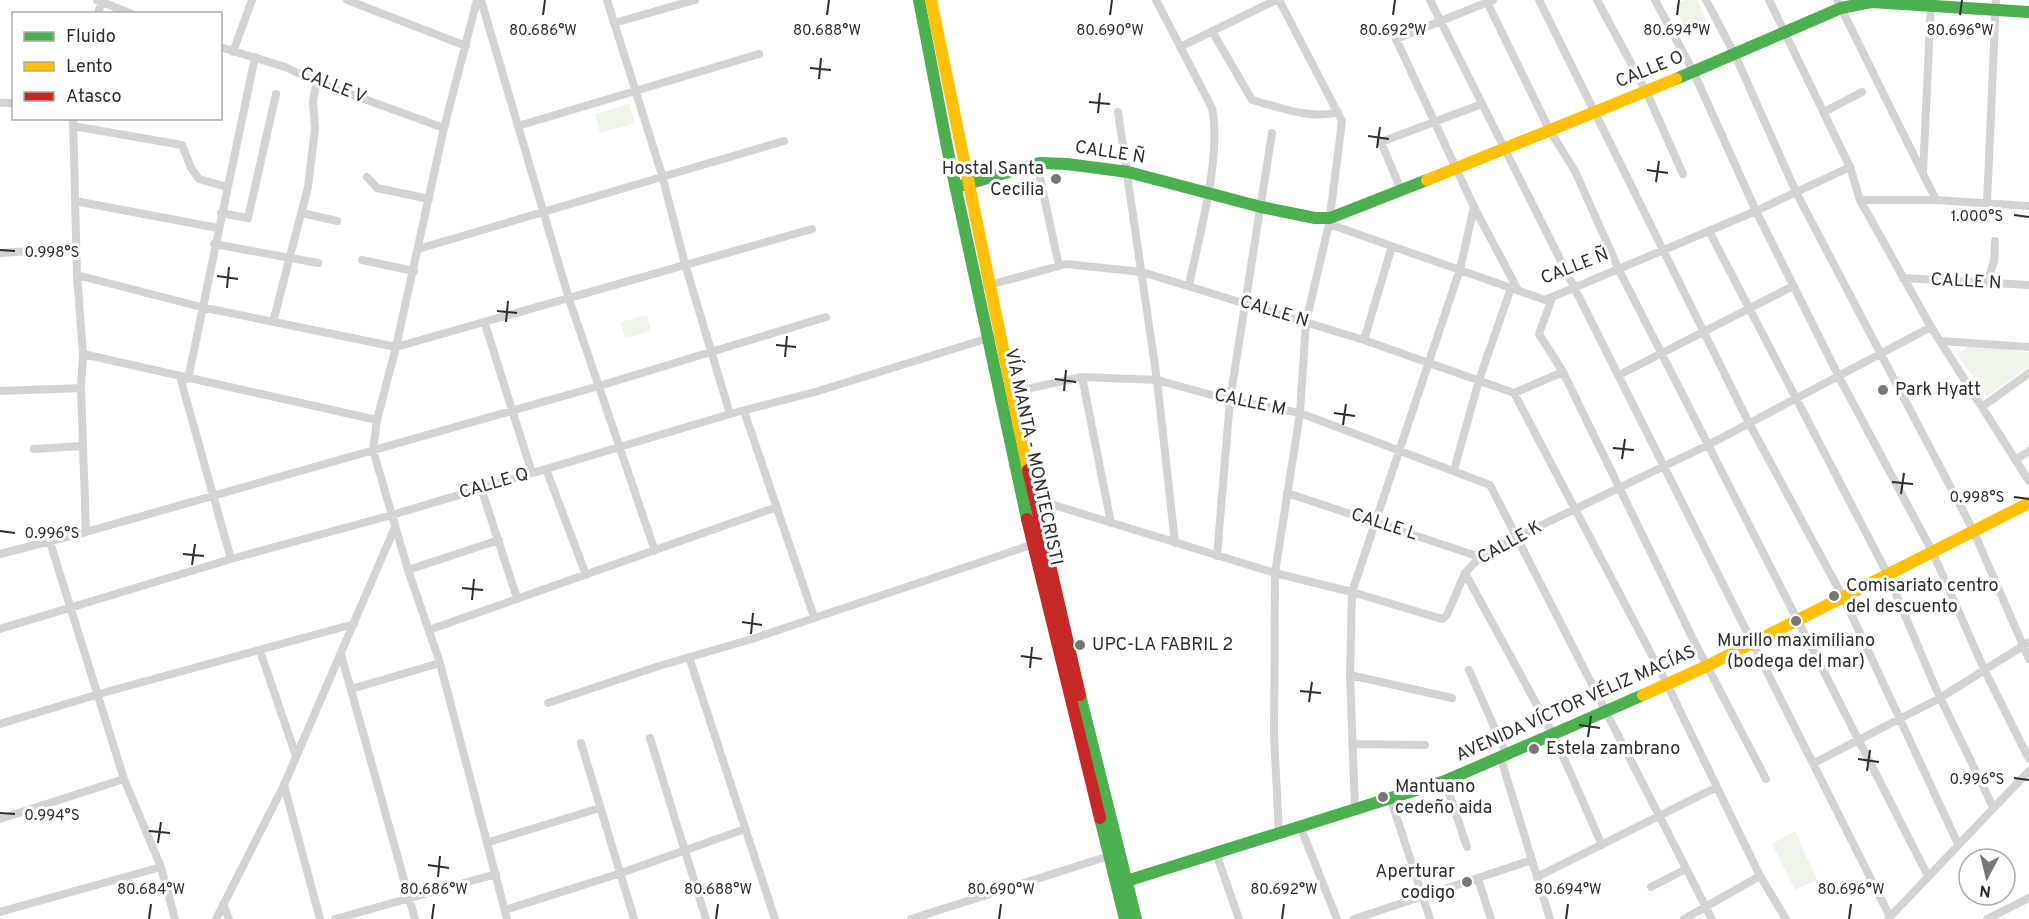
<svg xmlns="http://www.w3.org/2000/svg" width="2029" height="919" font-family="Overpass,sans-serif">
<rect width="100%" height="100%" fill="#fff"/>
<path fill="#f0f5eb" d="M1686 0H1697L1708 24 1688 34 1674 5Z
M629 104 635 123 600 133 595 114Z
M647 315 651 331 625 338 620 322Z
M1969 346 2029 352V367L1987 396 1957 354Z
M1795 831 1817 880 1795 890 1772 844Z"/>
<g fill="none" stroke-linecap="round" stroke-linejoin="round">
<path stroke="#d3d3d3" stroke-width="8" d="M97 0 132 14
M347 0 466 46
M477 0 444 128 396 347 377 420 373 450 408 570 440 663 507 919
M481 0 569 299 655 551
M607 0 662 175 685 264 730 414
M1156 0 1212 108C1222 156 1199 236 1189 285
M1279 0 1342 121 1329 224 1306 322 1300 413 1275 573 1274 735 1279 833
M1430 0 1890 917
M1486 0 1550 131 1575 171 1619 270 1928 876
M1493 0 1396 39 1474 207 1518 290
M1539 0 1749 423 1844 599 1958 844
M1597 0 1646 91 1683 174
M1655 0 1693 71 1756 211 1839 377 1932 551 1984 669 2029 759
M1706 0 1735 55 1796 192 1973 530 2029 659
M1769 0 1850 167 1860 200 1931 327 2029 481
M1837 0 1936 200
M98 14 102 0
M614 23 695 0
M1212 31 1252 100C1278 107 1311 120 1338 112
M220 47 285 67 317 82 444 128
M1180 47 1276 0
M233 52 252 0
M0 103H14
M1118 112 1157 380 1175 543
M1824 112 1862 92
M73 118 77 275 83 354 81 388 86 532
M73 126 182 145 191 168 199 179 227 187
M518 126 759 54
M1037 164 1059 266
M1923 173 1931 3
M367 177 377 188 429 199
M1401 190 1381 142 1482 104
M1860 200H1936L2029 206
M75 201 218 228
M1987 203 1996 0
M221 213 248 218 276 94
M302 213 337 221
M1329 224 1545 300 1756 211 1850 167
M1709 231 1888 575 1936 689 1993 807
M214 244 318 263
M418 249 784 141
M0 253 76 248
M362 260 414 271
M77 275 201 307 396 347 812 229
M1903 278 2029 285
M1987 283 1994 261 1995 241
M986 286 1066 264 1142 272 1364 340 1514 393 1563 372
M1552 298 1539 334 1563 372 1694 641 1766 779
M273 322 308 187 315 129 313 101 317 82
M485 324 532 473
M1364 340 1392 246
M1941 341 2029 347
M83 354 377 420
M1619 375 1793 286
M180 377 231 559
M1082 377 1111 523
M188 379 255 57
M0 391 81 388
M1008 393 1082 377 1157 380 1230 400 1300 413 1490 485 1712 919
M1514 393 1667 684 1760 876 1786 919
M1982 407 2029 373
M744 411 814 617
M34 449 83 446
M2017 459 2029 451
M546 469 586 575
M1454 470 1479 380 1511 288
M481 488 517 598
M1287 493 1480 557
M1031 498 1275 573 1352 592 1442 619 1447 615 1465 573 1480 557 1517 537 1708 445 1931 327
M50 542 124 779 161 867 175 919
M0 554 86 532 599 386 826 317
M1217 556 1230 400 1272 133
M408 570 499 540
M1465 573 1554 736 1602 845
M0 629 231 559 392 515 730 414 815 392 992 337
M429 630 777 507
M260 651 296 756
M341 654 415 919
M689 657 775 919
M1469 670 1507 756
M1350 675 1452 698
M351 689 440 663
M548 703 659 666 752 639 1037 543
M0 724 99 694 354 624
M650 738 706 919
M581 743 634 919
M1352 744 1425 745
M1501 759 1550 919
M1814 763 1940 698 2029 642
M1445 781 1467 847
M284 785 320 919
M1390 797 1430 919
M1355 809 1350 675 1352 592 1460 269 1474 207
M0 819 124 779
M1300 826 1337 919
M489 842 600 808
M1216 853 1239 919
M1537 877 1715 788
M1478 879 1491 919
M1651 887 1686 869
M223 904 229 919
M505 910 621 873 745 829
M0 912 161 867
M216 919 284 785 395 527
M335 919 496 874
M911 919 1112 855
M1354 919 1532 860
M1684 919 1760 876
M1888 919 2029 771
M1987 919 2029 898"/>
<path stroke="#4caf50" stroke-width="12" d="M919 0 948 152 1027 519
M1676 79 1841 8 1871 2 2029 12
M960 186 1040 163 1067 164 1128 172 1261 207 1315 218H1330L1427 180
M1080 695 1136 919
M1100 818 1125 919
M1117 884 1445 781 1643 695"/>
<path stroke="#ffc107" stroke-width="12" d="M931 0 1028 470
M1427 180 1676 79
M1643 695 1707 666 2029 503"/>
<path stroke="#c62828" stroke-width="12" d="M1028 470 1080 695
M1027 519 1100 818"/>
</g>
<path fill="none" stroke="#2e2e2e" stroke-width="2" d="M543 15 545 0M827 15 829 0M1110 15 1112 0M1393 15 1395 0M1677 15 1679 0M1960 15 1962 0M810 68 831 70M819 79 821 58M1089 102 1110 104M1098 113 1100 93M1368 136 1389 139M1377 148 1380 127M1647 170 1668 173M1656 182 1659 161M2014 215 2029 217M0 250 15 251M217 276 238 279M227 288 229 267M497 311 517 313M506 322 508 301M776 345 796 347M785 357 787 336M1055 379 1076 382M1064 391 1066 370M1334 413 1355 416M1343 425 1346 404M1613 448 1634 450M1622 459 1625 439M1892 482 1913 484M1901 494 1904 473M2014 497 2029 499M0 531 15 533M183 554 204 556M192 565 195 544M462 588 483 590M472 600 474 579M742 622 762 625M751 634 753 613M1021 656 1042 659M1030 668 1032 647M1300 691 1321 693M1309 702 1312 682M1579 725 1600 728M1588 737 1591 716M1858 759 1879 762M1867 771 1870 750M2014 778 2029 780M0 813 15 814M149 831 170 833M158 843 161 822M428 865 449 868M438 877 440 856M149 919 151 904M432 919 434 904M716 919 718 904M999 919 1001 904M1282 919 1284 904M1566 919 1568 904M1849 919 1851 904"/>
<g fill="#777" stroke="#fff" stroke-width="2">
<circle cx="1056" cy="179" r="6"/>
<circle cx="1883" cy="390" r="6"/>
<circle cx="1834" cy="596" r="6"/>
<circle cx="1796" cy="621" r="6"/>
<circle cx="1080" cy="645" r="6"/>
<circle cx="1534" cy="749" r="6"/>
<circle cx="1383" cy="797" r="6"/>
<circle cx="1467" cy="882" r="6"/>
</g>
<g text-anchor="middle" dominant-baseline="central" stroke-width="6" stroke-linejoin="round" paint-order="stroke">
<g font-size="18" fill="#2e2e2e" stroke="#fff">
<text transform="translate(1650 70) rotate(-22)">CALLE O</text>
<text transform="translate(333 86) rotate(22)">CALLE V</text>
<text transform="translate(1110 153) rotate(9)">CALLE Ñ</text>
<text transform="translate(1575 267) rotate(-21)">CALLE Ñ</text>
<text transform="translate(1966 282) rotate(3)">CALLE N</text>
<text transform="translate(1274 312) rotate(17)">CALLE N</text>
<text transform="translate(1250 403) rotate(12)">CALLE M</text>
<text transform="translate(1033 457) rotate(78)">VÍA MANTA - MONTECRISTI</text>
<text transform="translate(494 484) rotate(-16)">CALLE Q</text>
<text transform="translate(1384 525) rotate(18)">CALLE L</text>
<text transform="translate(1510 543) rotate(-29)">CALLE K</text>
<text transform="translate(1576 704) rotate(-24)">AVENIDA VÍCTOR VÉLIZ MACÍAS</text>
</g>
<g font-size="18" fill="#2e2e2e" stroke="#fff" text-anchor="start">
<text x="1044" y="169" text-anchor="end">Hostal Santa<tspan x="1044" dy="21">Cecilia</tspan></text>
<text x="1895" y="390">Park Hyatt</text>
<text x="1846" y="586">Comisariato centro<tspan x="1846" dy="21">del descuento</tspan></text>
<text x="1796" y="641" text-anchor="middle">Murillo maximiliano<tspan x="1796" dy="21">(bodega del mar)</tspan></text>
<text x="1092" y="645">UPC-LA FABRIL 2</text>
<text x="1546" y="749">Estela zambrano</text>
<text x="1395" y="787">Mantuano<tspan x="1395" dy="21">cedeño aida</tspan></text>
<text x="1455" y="872" text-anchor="end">Aperturar<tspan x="1455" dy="21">codigo</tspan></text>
</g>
</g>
<g font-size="15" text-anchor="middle" fill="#2e2e2e" stroke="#fff" stroke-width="6" stroke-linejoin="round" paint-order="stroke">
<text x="543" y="35">80.686°W</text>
<text x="827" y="35">80.688°W</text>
<text x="1110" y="35">80.690°W</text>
<text x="1393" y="35">80.692°W</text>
<text x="1677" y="35">80.694°W</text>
<text x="1960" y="35">80.696°W</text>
<text x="1977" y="221">1.000°S</text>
<text x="52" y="257">0.998°S</text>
<text x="1977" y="502">0.998°S</text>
<text x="52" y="538">0.996°S</text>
<text x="1977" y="784">0.996°S</text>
<text x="52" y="820">0.994°S</text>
<text x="151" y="894">80.684°W</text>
<text x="434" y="894">80.686°W</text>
<text x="718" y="894">80.688°W</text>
<text x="1001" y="894">80.690°W</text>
<text x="1284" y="894">80.692°W</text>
<text x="1568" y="894">80.694°W</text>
<text x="1851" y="894">80.696°W</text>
</g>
<rect x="12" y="12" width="210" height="108" fill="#ffffff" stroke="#ababab" stroke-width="1.5"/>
<rect x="24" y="32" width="30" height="9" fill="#4caf50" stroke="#ababab" stroke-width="1.5"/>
<text x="66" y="42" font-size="18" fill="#2e2e2e">Fluido</text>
<rect x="24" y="62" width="30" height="9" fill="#ffc107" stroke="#ababab" stroke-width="1.5"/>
<text x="66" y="72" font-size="18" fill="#2e2e2e">Lento</text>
<rect x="24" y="92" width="30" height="9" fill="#c62828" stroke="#ababab" stroke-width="1.5"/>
<text x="66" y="102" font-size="18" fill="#2e2e2e">Atasco</text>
<g transform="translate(1987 877) rotate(187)"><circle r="28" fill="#ffffff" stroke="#ababab" stroke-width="1.5"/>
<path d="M0-4.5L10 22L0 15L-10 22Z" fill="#777777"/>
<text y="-9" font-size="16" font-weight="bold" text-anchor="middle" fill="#2e2e2e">N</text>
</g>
</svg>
